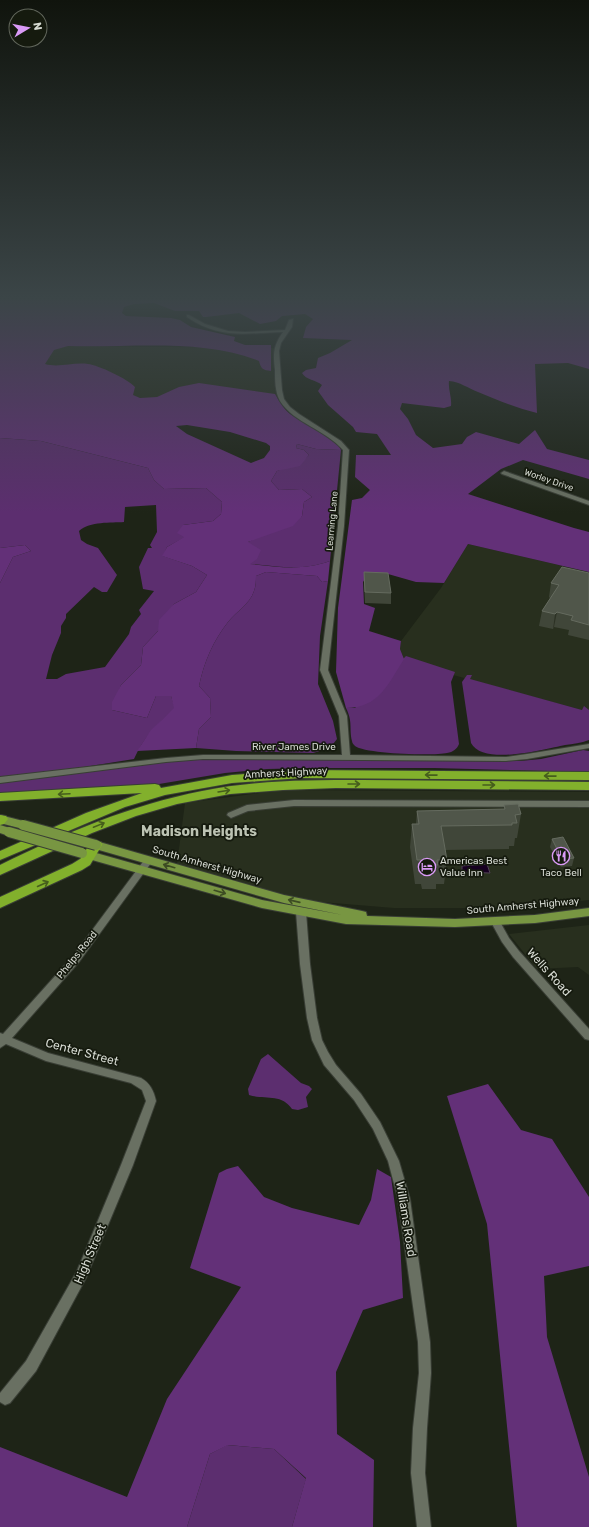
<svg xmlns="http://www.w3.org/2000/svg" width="589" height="1527" font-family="Rubik,sans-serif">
<rect width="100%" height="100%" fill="#1e2417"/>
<path fill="#282f1e" d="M53 346 275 348 277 398 144 400 36 367Z
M468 544 589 572V712L424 667 404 659 400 649 401 641 441 588Z
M282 790 589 792V900L552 904 493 908H394L309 901 177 864 185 803Z
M589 925V975L578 967 537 969 509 934Z"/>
<path fill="#5c2e6f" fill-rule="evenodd" d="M0 438 41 441 148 468 154 480 164 489 206 488 222 502 221 514 213 521 183 525 185 537 167 547 163 556 192 566 207 575 196 592 174 604 158 631 143 647 141 665 121 685 112 710 147 718 156 696H171L175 708C158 723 143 738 134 759L84 767 0 777V583L13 557 31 551 25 545 0 548ZM156 505 157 532 150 545 152 548H148L139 567 143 589 154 591 139 610 141 614 131 627 129 634 105 667 66 674 57 679H46L52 655 61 633V626L66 618V614L94 587 102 592H107L117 575 98 548 87 544 81 540 79 531C90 521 111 523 124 522L125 507Z
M297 444 316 449 341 450 330 561C299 572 280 566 249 564L248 542 302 516 304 502 312 497 302 489 279 490 271 481 277 471 302 462 309 455 304 450 296 448Z
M266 572 317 576 322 582 328 581 320 636 318 684 333 721 337 739 330 748 313 753 236 751 196 748 199 729 211 717 210 698 199 686C204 662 213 641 228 622 237 611 250 604 254 591 256 586 256 580 256 576Z
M406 656 455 672 451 682 459 744C457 749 453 752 447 753 434 756 365 754 355 746 354 745 352 743 352 741 349 728 353 722 346 708H355Z
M467 675H472L470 679 582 710 584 706 589 710V740C581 743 573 744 565 745 545 749 483 766 471 743L462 682Z
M583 750 589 751V772L434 768H310L267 769 225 773 141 787 0 795V783L150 763 196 759 520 761 541 759Z
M268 1054 301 1083 309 1086 312 1089 306 1097 308 1107 298 1110 292 1109C281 1093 265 1100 249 1095L248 1089 261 1059Z
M227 1445 274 1449 306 1479 292 1527H187L210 1454Z"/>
<path fill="#633078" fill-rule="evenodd" d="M0 299H589V369L568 363 535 364 537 413C517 408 497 400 478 392 468 388 460 382 449 381 448 390 452 397 451 406L444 408 402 403 400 409 408 419 416 435 433 448 462 444 467 437 476 432 519 444 535 430 547 449 589 460V479L523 460 501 469 468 494 574 528 589 532V572L468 544 444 583 416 582 388 574 367 576 363 582 364 604 375 608 369 631 401 641 400 649 404 659C388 684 379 708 346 708L336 672 338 608 352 500 362 498 370 490 355 477 356 455H391L377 434 356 432 353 427 328 405 318 391 322 385C316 380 306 380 302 373L306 370 316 368 318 358 330 353 352 340 303 338 306 327 313 319 305 314 282 316 276 321 260 324 239 313 206 317H203L199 311H175L154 303 134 304 124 307 122 313 126 316 171 318 180 320 191 327 235 337 234 341 245 345H271V371C263 370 261 369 259 361 203 338 129 348 68 346L54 350 45 364C59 368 73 362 88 364 98 365 128 379 135 387L133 395 140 398 157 397 179 387 199 383 275 394C280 403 285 411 293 416 309 427 332 431 341 450L316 449 297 444 296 448 304 450 309 455 300 466 277 471 271 481 279 490 302 489 312 497 304 502 302 516 293 526 248 542 261 550 257 559 250 564C280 567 301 571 330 561L328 581 322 582 317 576 266 572 256 576C256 580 256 586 254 591 250 604 237 611 228 622 213 641 204 662 199 686L210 698 211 717 199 729 196 748 137 751 151 730 174 708 171 696H156L147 718 112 710V702L121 685 141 665 143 647 158 631 159 620 174 604 196 592 207 575 192 566 162 556 167 547 184 537 177 533 183 525 213 521 221 514 222 502 206 488 164 489 154 480 148 468 41 441 0 438ZM187 425 230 432 266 443 270 446V450L264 458 251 463 187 434 176 426Z
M25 545 31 551 13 557 0 583V548Z
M488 1084 521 1130 552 1139 589 1197V1266L544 1276 547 1337 589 1477V1527H517L487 1224 447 1096Z
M238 1166 264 1197 292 1208 359 1225 371 1200 377 1169 391 1177 400 1242 403 1298 363 1310 336 1372 337 1434 374 1460 373 1527H292L306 1478 274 1449 228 1445 210 1454 187 1527H0V1447L127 1497 167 1399 241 1287 190 1268 219 1173 227 1169Z"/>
<path fill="#170021" stroke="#504156" d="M487 864 490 873 462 872V866Z"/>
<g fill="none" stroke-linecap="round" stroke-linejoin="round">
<defs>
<path id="minor" d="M189 315 205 324 228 331 245 332 285 330 289 320 293 319 292 327 281 343 279 351 282 390 284 399 290 407 299 414 341 441 349 450 344 526 328 670 347 716 350 755 506 757 527 754 589 744V748L527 759 506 761 203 759 166 762 0 783V777L166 758 203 755H342L339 716 320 670 338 526 343 450C326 430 294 423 280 401 275 392 275 380 275 370 273 354 273 346 283 332 246 333 221 340 187 317V315Z
M504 471 589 501V505L502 474 501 473Z
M294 800 589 801V807L294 806 248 811 231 818 227 815 228 813 247 805Z
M148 858 151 859 152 861 151 863 79 962 12 1038 48 1053 141 1078C150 1083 154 1091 156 1101L133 1165 86 1278 36 1371 10 1403 5 1405 0 1402V1393L26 1361 77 1271 121 1165 146 1101 142 1090 131 1083 46 1061 6 1044 0 1048V1033L3 1034 73 956 145 859Z
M301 909 304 910 306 912 310 964 317 1018 322 1040 328 1052 336 1065 361 1094 380 1122 399 1161 410 1199 430 1342 431 1373 427 1428 425 1473 431 1527H417L411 1473 413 1428 419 1373 418 1342 398 1199 388 1161 373 1129 354 1100 324 1065 312 1040 307 1018 300 964 296 912 298 910Z
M496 919 499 920 509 938 519 951 589 1029V1040L585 1039 513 957 502 942 491 922 493 920Z"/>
<path id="major" d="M0 815 27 822 28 825 27 828 23 829 0 823Z
M0 825 13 829 14 832 13 835 9 836 0 833Z
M96 841 284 895 362 911 366 912 367 916 455 919 535 915 589 908V916L535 923 455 927 346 924 262 908 78 856 77 853 78 850 82 849 262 900 343 915 284 903 92 848 91 845 92 842Z"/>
<path id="highway" d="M301 770 589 772V780L301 778 232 783 165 795 125 807 0 860V851L86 813 142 793 0 801V793L155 784 159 785 161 788 232 775Z
M362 780 589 782V790L336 788 283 790 230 794 177 804 136 816 92 833 0 875V865C65 833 131 805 202 791 255 780 309 780 362 780Z
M0 815 6 816 8 819 4 824 0 825Z
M96 841 101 842 102 845 90 865 82 870 0 908V897L72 864 80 859 91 842Z"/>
</defs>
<use href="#minor" stroke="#393e35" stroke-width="2"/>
<use href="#major" stroke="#393e35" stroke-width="2"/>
<use href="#highway" stroke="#393e35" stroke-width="2"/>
<use href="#minor" fill="#697062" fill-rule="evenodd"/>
<use href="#major" fill="#789642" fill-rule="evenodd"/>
<use href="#highway" fill="#82b02c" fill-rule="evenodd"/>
<defs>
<path id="major-bridge" d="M23 825 96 845
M9 832 82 853"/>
</defs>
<use href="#major-bridge" stroke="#393e35" stroke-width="12" stroke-linecap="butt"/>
<use href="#major-bridge" stroke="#789642" stroke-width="10"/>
</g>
<path fill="#404639" d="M364 572 391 593V604L365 603 364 583Z
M589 573V640L568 635 569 630 554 627 553 629 539 626 542 611 550 598 549 597 551 583Z
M504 805 521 814 517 838H515L514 846H509V849L445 850 447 860 444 884H436V889H422L421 884H415L410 847 412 824H416L417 811 504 809Z
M552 839 574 858 572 866 561 867 550 847Z"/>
<path fill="#2c3225" d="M557 612 554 627 553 629 555 614Z"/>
<path fill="#50564a" stroke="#656b5f" d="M562 567 589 573V625L571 620 573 616 557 612 555 614 542 611 559 585 551 583Z
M364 572 388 573 391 593 365 592Z
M518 804 521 814 515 815 517 823H512V825L441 826 447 860H437L438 865H424L423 860H417L412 824H419L417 811 505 809 504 805Z
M563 837 574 858 562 859 552 839Z"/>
<defs><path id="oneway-shaft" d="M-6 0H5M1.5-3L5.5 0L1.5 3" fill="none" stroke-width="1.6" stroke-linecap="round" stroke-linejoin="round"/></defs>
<g stroke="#465e1c">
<use href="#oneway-shaft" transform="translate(431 775) rotate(-179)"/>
<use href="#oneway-shaft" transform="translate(550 776) rotate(-179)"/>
<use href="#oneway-shaft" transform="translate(354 784)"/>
<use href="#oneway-shaft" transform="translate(489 785)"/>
<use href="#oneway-shaft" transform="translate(224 791) rotate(-9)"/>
<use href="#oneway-shaft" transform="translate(64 794) rotate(177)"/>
<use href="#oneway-shaft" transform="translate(99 825) rotate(-22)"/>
<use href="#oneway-shaft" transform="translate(43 884) rotate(-24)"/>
</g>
<g stroke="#3d4c23">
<use href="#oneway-shaft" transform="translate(169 866) rotate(-164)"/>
<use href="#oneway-shaft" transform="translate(220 892) rotate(16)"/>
<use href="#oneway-shaft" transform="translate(294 901) rotate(-167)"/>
</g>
<linearGradient id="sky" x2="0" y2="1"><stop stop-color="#10140d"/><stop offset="0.58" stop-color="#3b4547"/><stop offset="1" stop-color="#3b4547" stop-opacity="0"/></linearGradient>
<rect width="589" height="513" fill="url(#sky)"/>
<defs>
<symbol id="restaurant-ring" viewBox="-11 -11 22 22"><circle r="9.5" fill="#151a0e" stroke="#da9af6" stroke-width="1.5"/><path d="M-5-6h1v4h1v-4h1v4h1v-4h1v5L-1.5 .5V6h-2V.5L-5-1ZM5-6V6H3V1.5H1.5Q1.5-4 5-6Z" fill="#da9af6"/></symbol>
<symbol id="hotel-ring" viewBox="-11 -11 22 22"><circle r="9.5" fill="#151a0e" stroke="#da9af6" stroke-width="1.5"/><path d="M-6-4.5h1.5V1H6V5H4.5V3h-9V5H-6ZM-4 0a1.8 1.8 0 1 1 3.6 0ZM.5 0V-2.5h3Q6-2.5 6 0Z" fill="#da9af6"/></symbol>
</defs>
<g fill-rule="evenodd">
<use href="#restaurant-ring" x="551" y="846" width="20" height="20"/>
<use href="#hotel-ring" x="417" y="857" width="20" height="20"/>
</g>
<g text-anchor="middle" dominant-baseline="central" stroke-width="3.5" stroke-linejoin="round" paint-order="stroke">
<g font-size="9" fill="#d6dad2" stroke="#151a0e">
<text transform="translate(549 480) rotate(19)">Worley Drive</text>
<text transform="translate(332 521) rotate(-85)">Learning Lane</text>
</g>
<g font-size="10" fill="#d6dad2" stroke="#151a0e">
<text x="294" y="747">River James Drive</text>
<text transform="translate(286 773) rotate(-3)">Amherst Highway</text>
<text transform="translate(207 865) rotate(16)">South Amherst Highway</text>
<text transform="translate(523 906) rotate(-5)">South Amherst Highway</text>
<text transform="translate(77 955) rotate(-51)">Phelps Road</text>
</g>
<g font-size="10" fill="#d6dad2" stroke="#151a0e" text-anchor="start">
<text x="440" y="861">Americas Best<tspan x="440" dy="12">Value Inn</tspan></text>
<text x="561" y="873" text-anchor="middle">Taco Bell</text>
</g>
<g font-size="12" fill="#d6dad2" stroke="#151a0e">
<text transform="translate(549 972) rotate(48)">Wells Road</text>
<text transform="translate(82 1052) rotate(15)">Center Street</text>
<text transform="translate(406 1219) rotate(81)">Williams Road</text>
<text transform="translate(90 1254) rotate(-67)">High Street</text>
</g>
<g font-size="14" font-weight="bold" fill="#bcc3b3" stroke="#151a0e">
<text x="199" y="831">Madison Heights</text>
</g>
</g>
<g transform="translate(28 28) rotate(80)"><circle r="19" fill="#151a0e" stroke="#62675c"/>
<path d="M0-3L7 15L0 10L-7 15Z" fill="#da9af6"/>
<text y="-6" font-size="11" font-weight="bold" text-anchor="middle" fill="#d6dad2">N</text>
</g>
</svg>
